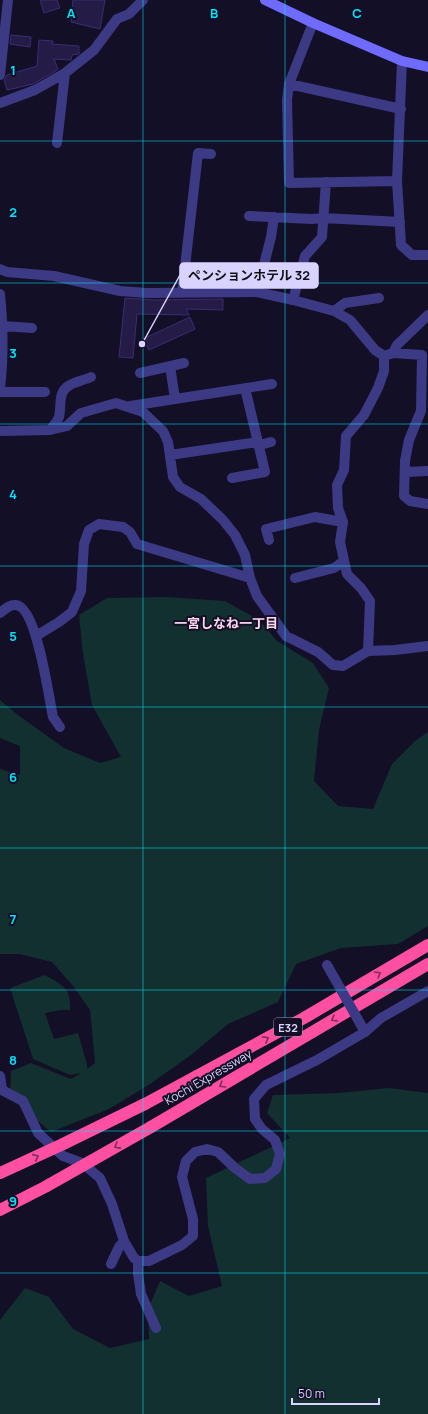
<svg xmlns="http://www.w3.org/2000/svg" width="428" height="1414" font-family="Manrope,'Noto Sans JP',sans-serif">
<rect width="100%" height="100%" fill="#130f26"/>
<path fill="#12302f" d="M166 597 225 601 259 620 277 641 313 663 329 688 319 730 314 781 338 806 373 809 392 764 415 741 428 732V926L398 944 341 948 296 964 278 1002 228 1024 191 1055 150 1084 109 1109 51 1132 10 1098 11 1071 31 1063 71 1079 81 1073 70 1075 33 1059 10 988 45 975C63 986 71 987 70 1010H61L45 1013 54 1039 78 1033 87 1064V1069L95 1063 90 1010 73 986 52 962 19 954H0V769L20 775V746L0 738V700L18 715 64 748 100 763 121 757 92 705 83 654 79 615 107 598Z
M389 1088 428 1093V1414H0V1320L25 1288 49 1297 73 1329 110 1348 149 1339 148 1309 160 1281 189 1296 222 1286 208 1226 206 1178 290 1138 267 1113 273 1095 339 1093Z"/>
<path fill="#241b47" stroke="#3b2d73" d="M40 0H57L60 8 44 13Z
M73 0H105L100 29 71 22Z
M11 35 31 37 30 47 10 44Z
M39 40 53 41 52 44 79 46V54L72 55 71 60 54 59 58 69 54 72 33 84 7 90 4 80 7 75 37 66Z
M125 298 154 300 223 299V310L186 309 189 315 137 314 133 358 119 357Z
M190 317 195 329 149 350 143 339Z"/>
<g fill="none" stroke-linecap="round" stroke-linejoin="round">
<path stroke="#3d3a85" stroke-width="10" d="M313 23 289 84 287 100 289 183 397 181
M402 61 397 181 401 245 412 255H428
M0 75 8 0
M289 84 401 109
M0 103 35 90 65 73 94 50 117 19 129 14 143 0
M57 143 65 73
M249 216 312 219 323 218 400 222
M0 269 7 272 54 276 120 291 147 293 257 292 293 300 334 311 350 320 375 350 384 356 393 353 422 355 421 411 409 440 405 461 404 496 410 501 428 504
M257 292 271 237 274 217
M182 293 198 153 211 154
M0 294C3 325 4 356 0 388
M293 300 305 256 322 237 326 182
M334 311 345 303 379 298
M3 326 32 328
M393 353 397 345 428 315
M170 366 175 399
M140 373 184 363
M0 392H45
M130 406 272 384
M50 430C54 425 57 422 59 417 62 405 57 392 70 385 76 382 84 380 91 377
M0 431 50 430 67 426 81 413 116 403 143 412 163 431 168 442 173 477 180 487 201 499 223 520 235 535 245 555 250 578 257 596 286 636 318 652 333 665 343 666 368 651 395 650 428 646
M260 445 271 442
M170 455 258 442
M405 472 428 471
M232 478 265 472 245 388
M269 540 266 529 315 517 343 522
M295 578 334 568 344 561
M0 613C4 610 10 604 16 605 37 607 49 699 53 717L60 727
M36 636 59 622 72 612 81 591 84 544 89 530 99 524 123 527 130 532 137 544 250 578
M368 651 370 601 361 588 347 574 340 542 343 522 338 508 337 485 344 470 346 436 364 415 378 388 384 371V356
M0 1076 2 1089
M0 1089 23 1101 38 1133 63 1156 82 1163 100 1178 112 1204 124 1241 134 1258 138 1261H149L182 1245 193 1236V1219L182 1177 186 1161 195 1152 207 1149 218 1152 235 1168 250 1179 265 1178 276 1169 280 1154 275 1140 262 1129 255 1119 254 1099 266 1085 317 1060 365 1032 381 1018 428 991
M138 1261V1274L141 1294 156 1328
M111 1264 119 1247 124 1241"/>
<path stroke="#6f6bff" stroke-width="10" d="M265 0 313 23 402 61 428 67"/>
<path stroke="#ff4fa3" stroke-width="12" d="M145 1104 304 1018 428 945
M151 1127 428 964"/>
<path stroke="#3d3a85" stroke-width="10" d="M327 965 365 1032"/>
<path stroke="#ff4fa3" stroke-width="12" d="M0 1173 61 1145 145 1104
M0 1210 45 1187 151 1127"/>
</g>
<defs><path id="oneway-chevron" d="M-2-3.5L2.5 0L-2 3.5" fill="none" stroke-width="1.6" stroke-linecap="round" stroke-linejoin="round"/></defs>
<g stroke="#7d2c5e">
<use href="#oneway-chevron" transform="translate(378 974) rotate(-31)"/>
<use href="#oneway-chevron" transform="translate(334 1019) rotate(150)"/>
<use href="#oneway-chevron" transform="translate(266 1039) rotate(-28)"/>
<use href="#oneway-chevron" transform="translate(222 1085) rotate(150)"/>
<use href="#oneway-chevron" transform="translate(117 1146) rotate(151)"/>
<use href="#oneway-chevron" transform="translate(36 1157) rotate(-24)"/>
</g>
<path fill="none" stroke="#00e5ff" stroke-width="1" stroke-opacity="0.55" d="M143 0V1414M285 0V1414M0 141H428M0 283H428M0 424H428M0 566H428M0 707H428M0 848H428M0 990H428M0 1131H428M0 1273H428"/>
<g text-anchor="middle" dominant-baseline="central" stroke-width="4" stroke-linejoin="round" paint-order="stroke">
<rect fill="#130f26" stroke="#9e99be" stroke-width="1" x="274" y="1018" width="28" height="18" rx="3"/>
<g font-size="11" font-weight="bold" fill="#d9d4ff">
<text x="288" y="1027">E32</text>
</g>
<g font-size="12" fill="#d9d4ff" stroke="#130f26">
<text transform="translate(208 1077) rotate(-30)">Kochi Expressway</text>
</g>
<g font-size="13" font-weight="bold" fill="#ffd6f0" stroke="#130f26">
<text x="226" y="623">一宮しなね一丁目</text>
</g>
</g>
<g font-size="13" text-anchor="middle" font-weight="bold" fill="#00e5ff" stroke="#130f26" stroke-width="4" stroke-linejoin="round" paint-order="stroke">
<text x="71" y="18">A</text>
<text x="214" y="18">B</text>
<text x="357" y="18">C</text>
<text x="13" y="75">1</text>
<text x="13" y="217">2</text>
<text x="13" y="358">3</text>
<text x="13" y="499">4</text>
<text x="13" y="641">5</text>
<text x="13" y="782">6</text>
<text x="13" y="924">7</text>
<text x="13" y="1065">8</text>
<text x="13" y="1206">9</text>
</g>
<path fill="none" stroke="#d9d4ff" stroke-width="1.5" d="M142 344L180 275"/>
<circle fill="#d9d4ff" stroke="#130f26" stroke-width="1.5" cx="142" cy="344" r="4"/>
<rect fill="#d9d4ff" stroke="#d9d4ff" stroke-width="1.5" x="180" y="263" width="138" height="25" rx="4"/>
<g font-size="13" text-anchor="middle" font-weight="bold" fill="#111">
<text x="249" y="280">ペンションホテル 32</text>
</g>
<path d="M292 1398v6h87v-6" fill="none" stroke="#d9d4ff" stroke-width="2"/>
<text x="298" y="1398" font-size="12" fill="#d9d4ff" stroke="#130f26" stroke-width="3" paint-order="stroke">50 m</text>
</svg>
